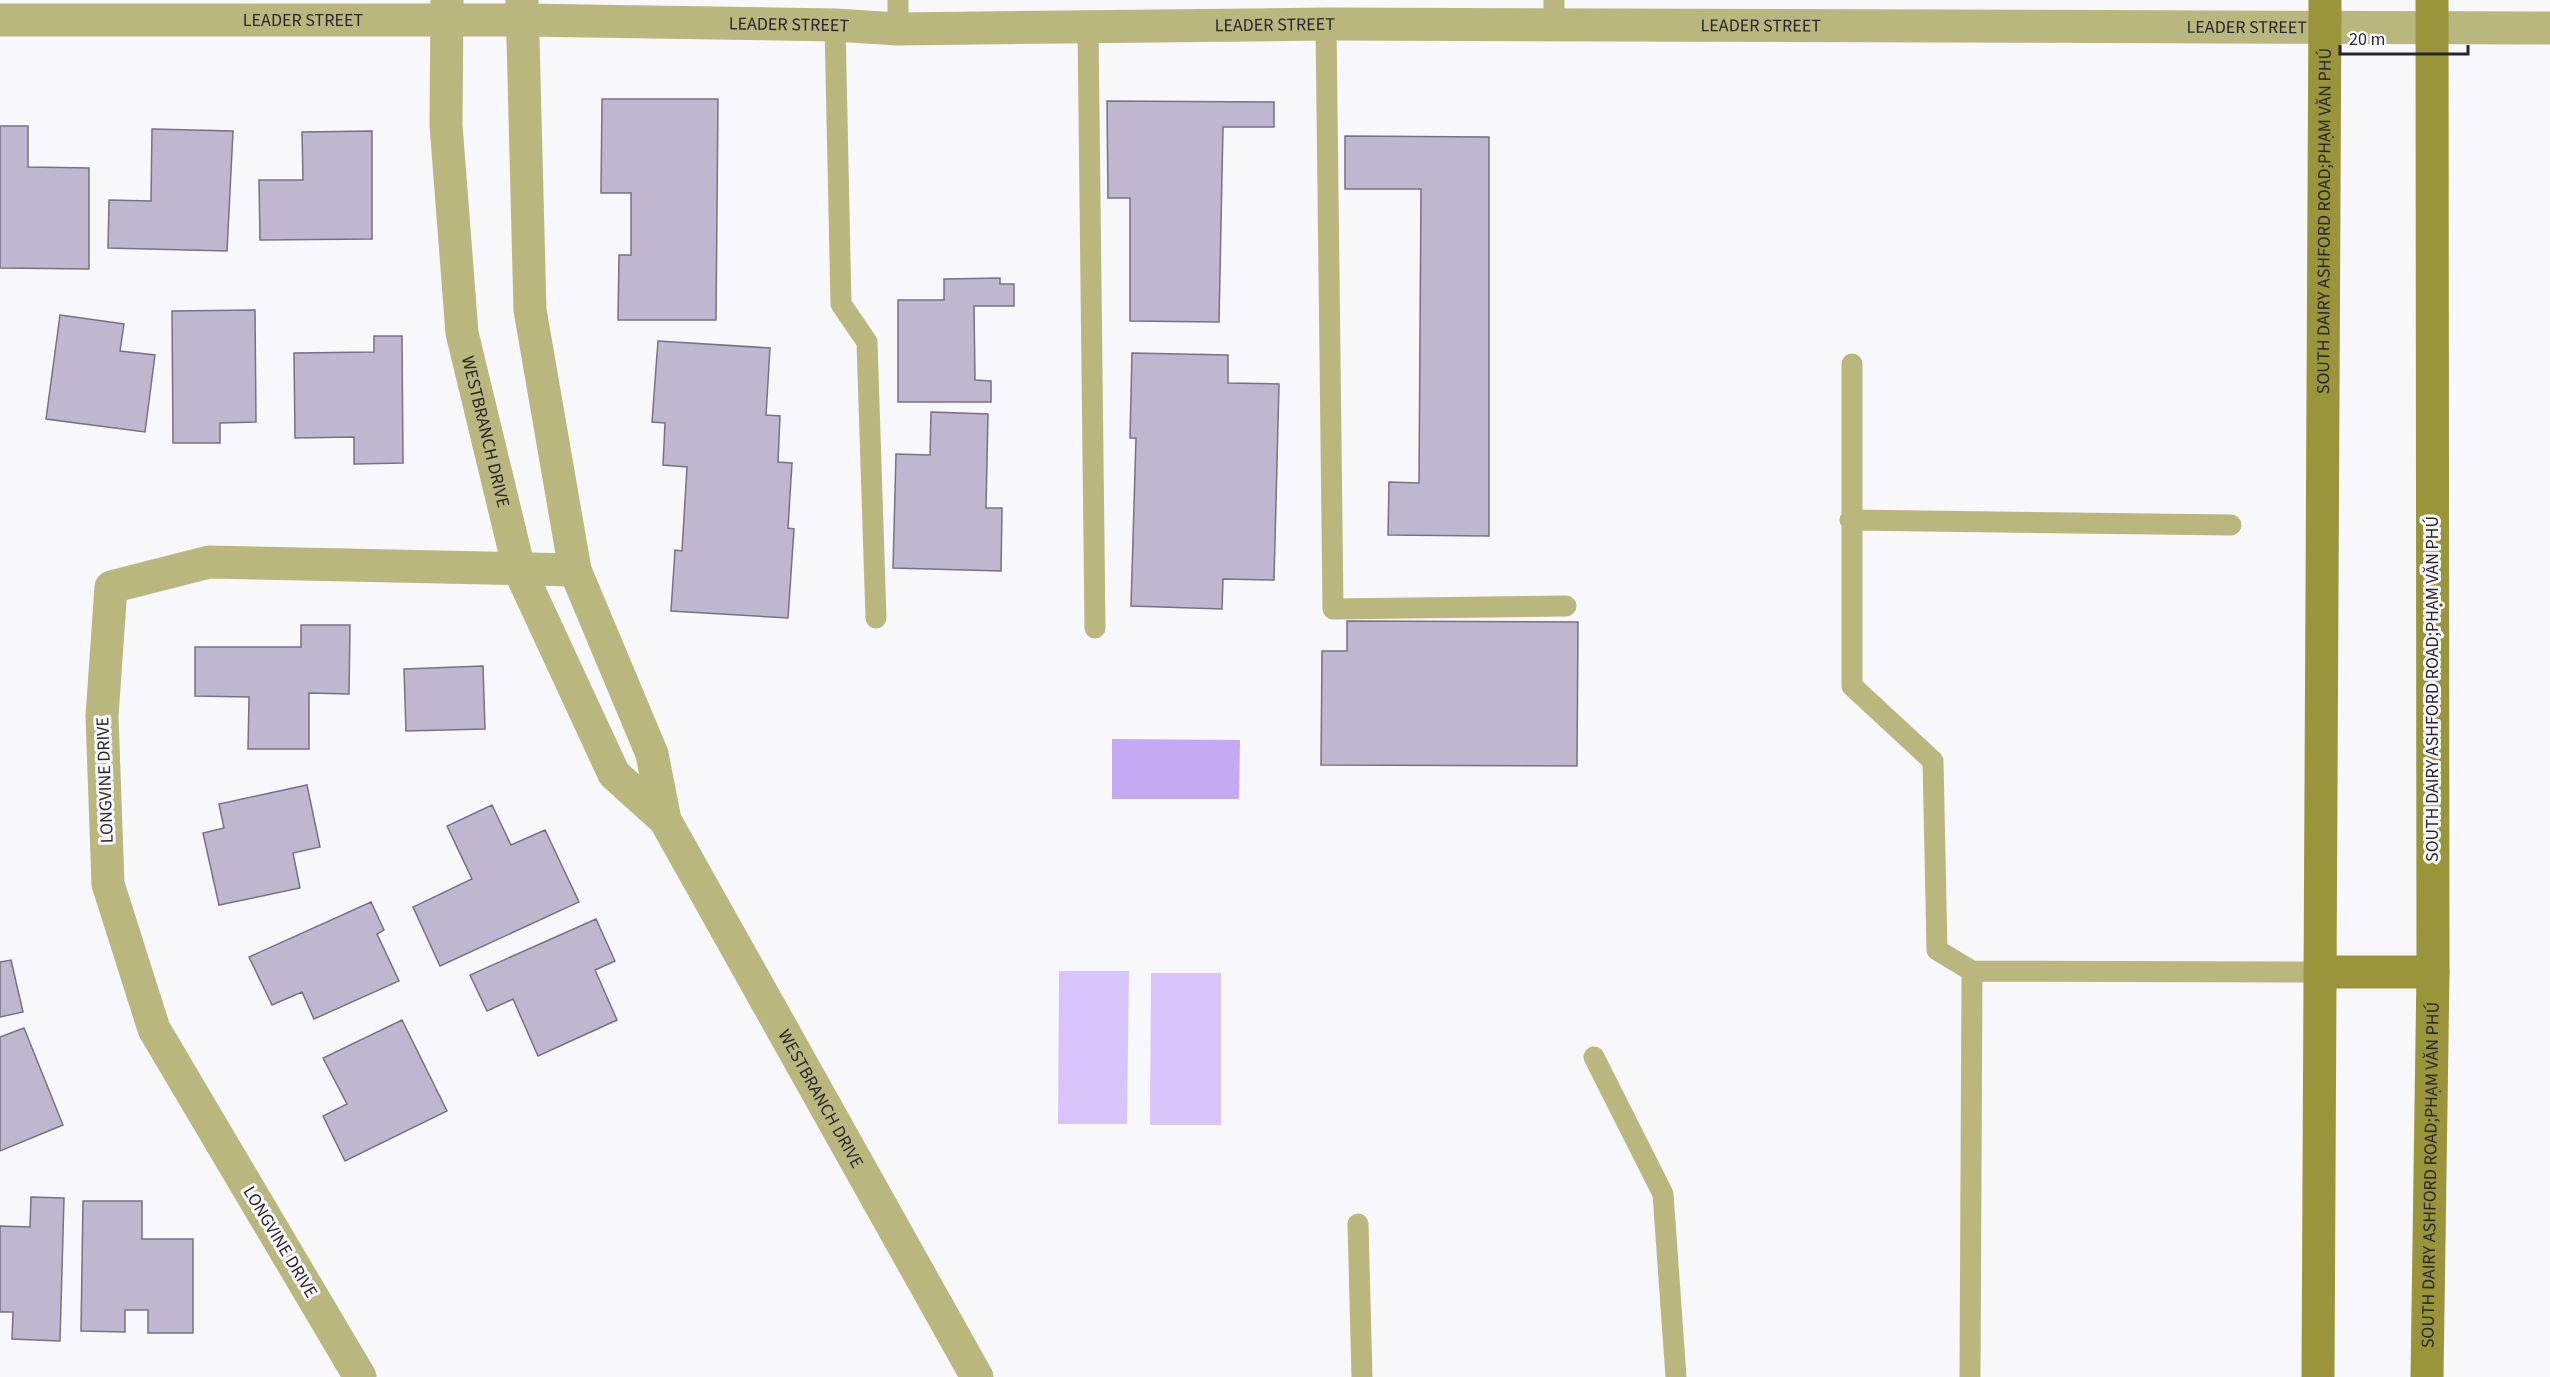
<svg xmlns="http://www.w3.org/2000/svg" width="2550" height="1377" font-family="'Source Sans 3',sans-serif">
<rect width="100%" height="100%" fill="#f8f7fc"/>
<path fill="#d7c4fb" d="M1059 971H1129L1127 1124H1058Z
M1151 973H1221V1125H1150Z"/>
<path fill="#c5aaf3" d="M1112 739 1240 740 1239 799H1112Z"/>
<path fill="#bfb7d0" stroke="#787087" stroke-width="1.5" d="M602 99H718L716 320H618L619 255H631V193H601Z
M1107 101 1274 102V127H1223L1219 322 1130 321V198H1108Z
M0 126H28V167L89 168V269L0 268Z
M152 129 233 131 227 251 108 248 109 200 151 201Z
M372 131V239L260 240 259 180H303L302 132Z
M1345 136 1489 137V536L1388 535 1389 482 1419 483 1421 189H1345Z
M1000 278V284H1014V306H974L975 380 991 381V402H898V300H944V279Z
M255 310 256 422 220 423V443H173L172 311Z
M60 315 124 324 120 351 155 355 145 432 46 419Z
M374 336H402L403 463 354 464V437L295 438 294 353 374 352Z
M658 341 770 348 766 415 780 416 778 462 792 463 788 528 794 529 788 618 671 611 675 550 682 551 687 467 663 465 665 423 652 422Z
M1132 353 1228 355V383L1279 384 1274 580 1223 579 1222 609 1131 606 1136 438H1130Z
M931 412 988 414 986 508H1002L1001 571 893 568 896 454 930 455Z
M1347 621 1578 622 1577 766 1321 765 1322 651H1347Z
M301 625H350L349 694 309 693V749H248L249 697 195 696V647H301Z
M483 666 485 729 406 731 404 669Z
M307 785 320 847 293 853 300 888 219 905 203 833 224 828 219 804Z
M492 805 511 845 545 830 579 902 440 966 413 907 472 879 447 826Z
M371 902 384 930 377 934 399 981 314 1019 302 992 272 1005 249 957Z
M596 919 615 961 595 970 617 1020 538 1056 513 999 487 1011 470 975Z
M11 960 23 1012 0 1017V962Z
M402 1020 447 1111 345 1161 323 1116 347 1104 323 1058Z
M24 1028 63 1125 0 1151V1037Z
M31 1197 64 1198 60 1341 12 1339 13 1312H0V1226L30 1227Z
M83 1201H142V1239H193V1333H148V1310H125V1332L81 1331Z"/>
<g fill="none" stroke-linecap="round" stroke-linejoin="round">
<path stroke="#b9b67e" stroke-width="21" d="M1326 24 1333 609 1566 606
M1554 24V0
M835 25 841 304 867 342 876 618
M1088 27 1095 628
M898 29V0
M1852 364V686L1933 761 1937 950 1972 971 2322 972
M1850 520 2231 525
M1594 1057 1663 1194 1676 1377
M1358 1224 1362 1377
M1970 1377 1972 971"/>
<g stroke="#b9b67e" stroke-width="33">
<path id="s1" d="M447 0 446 125 462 333 519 569 614 774 665 820"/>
<path id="s2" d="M522 0 530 310 575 570 652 754 665 820 977 1377"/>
<path id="s3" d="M0 20H522L835 25 898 29 1326 24 2550 28"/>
<path d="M360 1377 154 1029 108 884 102 716 111 587 209 562 575 570"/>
</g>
<g stroke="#9a953a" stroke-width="33">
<path d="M2322 972H2433"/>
<path id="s4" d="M2318 1377 2325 0"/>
<path id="s5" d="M2427 1377 2433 972 2432 0"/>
</g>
</g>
<g text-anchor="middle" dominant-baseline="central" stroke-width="6" stroke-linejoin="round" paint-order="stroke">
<g font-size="18" fill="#28252e" stroke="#f8f7fc">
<text stroke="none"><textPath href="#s3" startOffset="303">LEADER STREET</textPath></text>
<text stroke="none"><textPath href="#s3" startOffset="1275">LEADER STREET</textPath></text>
<text stroke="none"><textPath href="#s3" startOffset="789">LEADER STREET</textPath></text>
<text stroke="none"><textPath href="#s3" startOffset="1761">LEADER STREET</textPath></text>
<text stroke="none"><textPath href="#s3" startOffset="2247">LEADER STREET</textPath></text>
<text stroke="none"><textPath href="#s4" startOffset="1156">SOUTH DAIRY ASHFORD ROAD;PHẠM VĂN PHÚ</textPath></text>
<text stroke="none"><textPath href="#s1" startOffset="435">WESTBRANCH DRIVE</textPath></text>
<text transform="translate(2432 689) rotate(-90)">SOUTH DAIRY ASHFORD ROAD;PHẠM VĂN PHÚ</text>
<text transform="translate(105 780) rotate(-92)">LONGVINE DRIVE</text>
<text stroke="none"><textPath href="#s2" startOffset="1160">WESTBRANCH DRIVE</textPath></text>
<text stroke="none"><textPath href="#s5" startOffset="202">SOUTH DAIRY ASHFORD ROAD;PHẠM VĂN PHÚ</textPath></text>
<text transform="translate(280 1242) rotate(59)">LONGVINE DRIVE</text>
</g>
</g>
<path d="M2340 45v9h128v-9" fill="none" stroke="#28252e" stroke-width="3"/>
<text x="2349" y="45" font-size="18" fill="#28252e" stroke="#f8f7fc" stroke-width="4.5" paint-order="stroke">20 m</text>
</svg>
